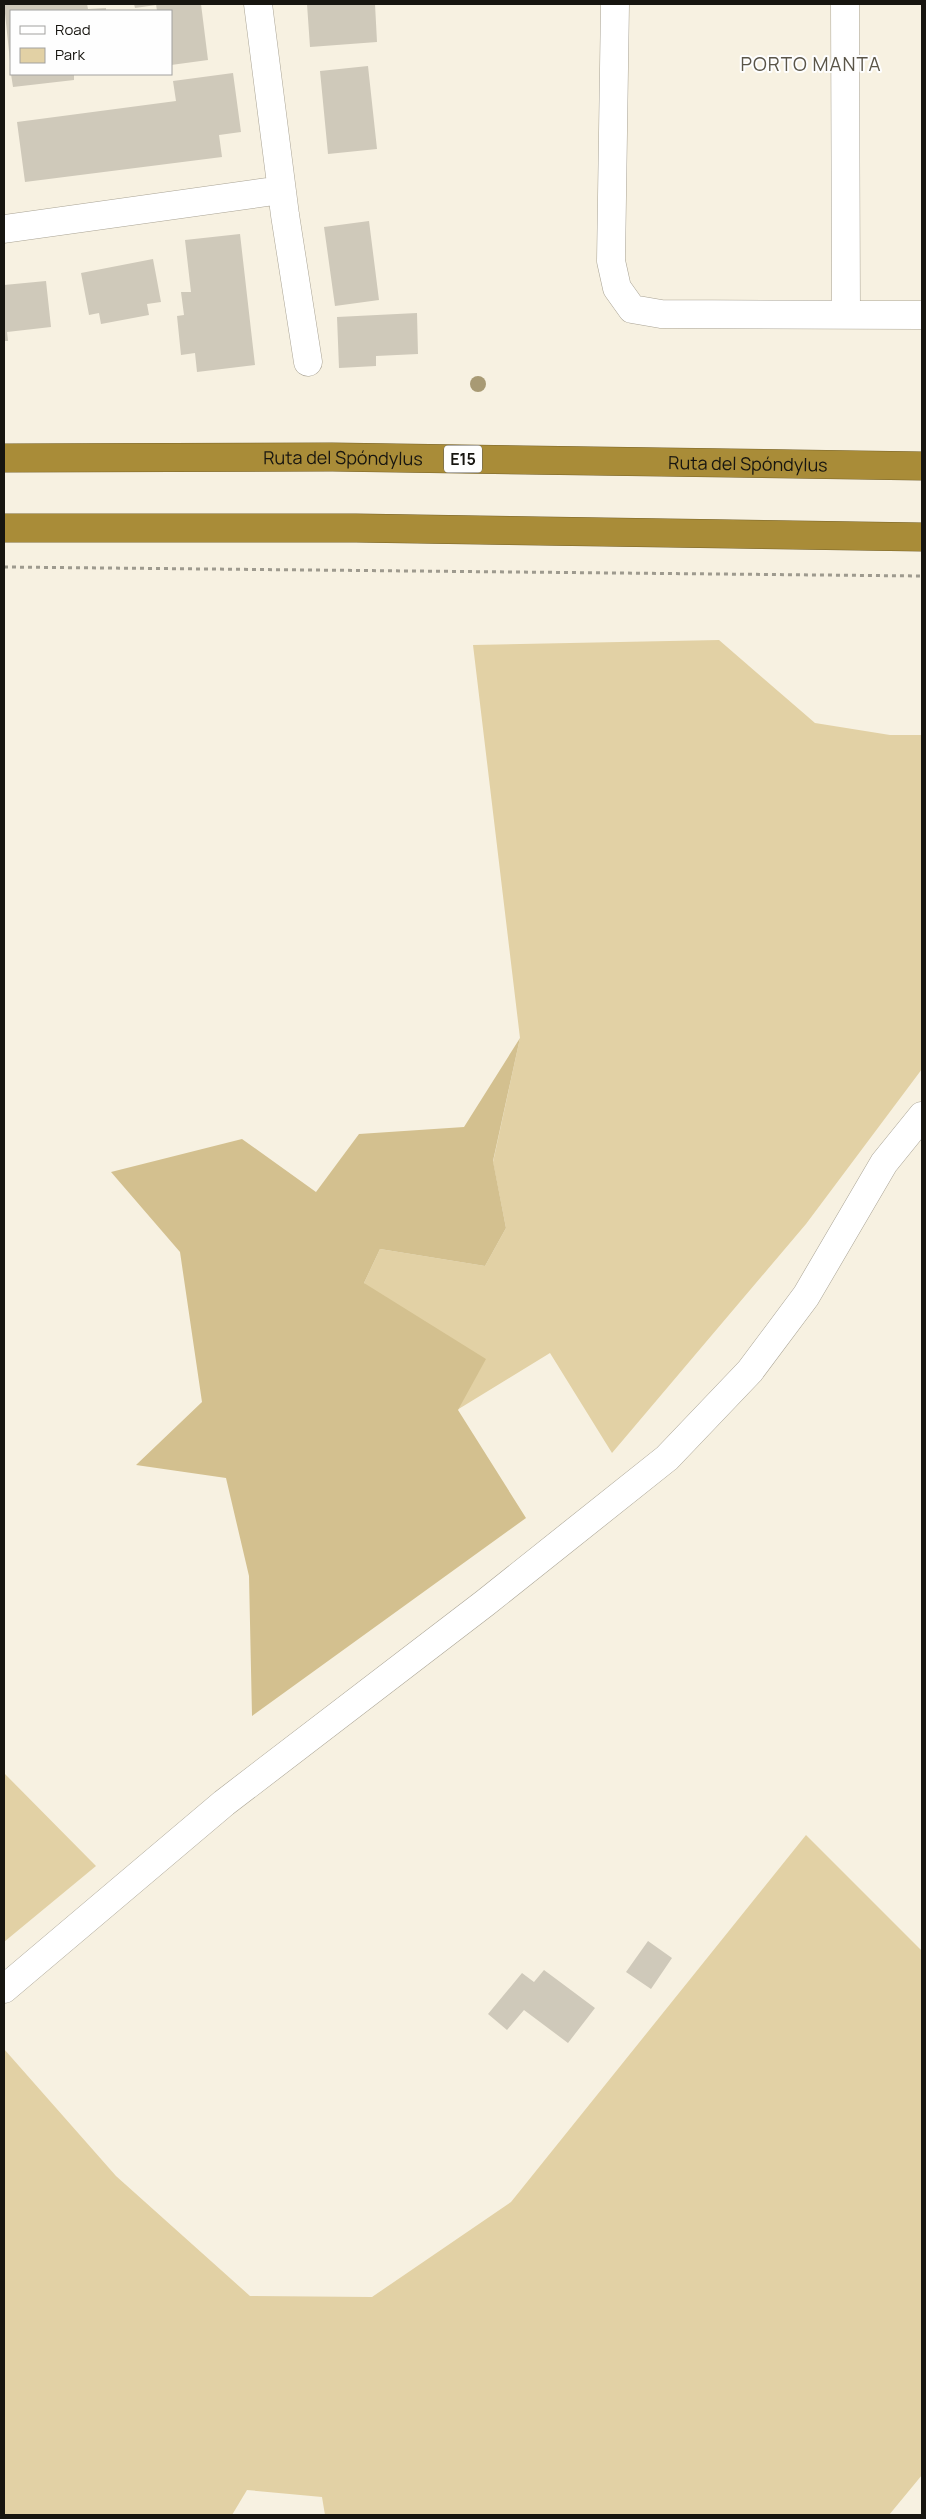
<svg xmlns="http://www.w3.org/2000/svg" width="926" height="2519" font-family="Manrope,sans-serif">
<rect width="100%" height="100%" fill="#f7f1e1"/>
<path fill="#e2d1a5" d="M719 640 815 723 890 735H922V1069L806 1224 612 1453 550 1353 457 1410 364 1283 380 1249 485 1266 506 1228 493 1162 520 1038 473 645Z
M4 1773 96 1866 4 1942Z
M806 1835 922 1951V2475L889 2515H325L322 2497 247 2490 232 2515H4V2049L116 2176 250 2296 372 2297 511 2202Z"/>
<path fill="#d3c08f" d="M520 1038 493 1161 506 1228 485 1266 380 1249 364 1283 486 1359 458 1410 526 1518 252 1716 249 1576 226 1478 136 1465 202 1402 180 1252 111 1172 242 1139 316 1192 359 1134 464 1127Z"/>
<path fill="#cfc9ba" d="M4 4H87L88 9 106 8V11H11L10 61Z
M134 4H156V5L135 8Z
M156 4H201L208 60 171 65V11H157Z
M307 4H375L377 42 310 47Z
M368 66 377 149 328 154 320 71Z
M233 73 241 132 219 135 222 157 25 182 17 122 176 101 173 81Z
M11 74H74V80L13 87Z
M369 221 379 300 335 306 324 227Z
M240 234 255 365 197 372 195 353 181 355 177 316 184 315 181 292H191L185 240Z
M153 259 161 302 147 304 149 315 101 324 99 313 89 315 81 273Z
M46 281 51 327 7 332 8 341H4V285Z
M417 313 418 354 376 356V366L339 368 337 317Z
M648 1941 672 1958 651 1989 626 1972Z
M544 1970 595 2008 568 2043 524 2010 507 2030 488 2014 522 1973 534 1982Z"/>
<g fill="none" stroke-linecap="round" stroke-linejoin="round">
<defs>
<path id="minor" d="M258 4 285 215 308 362
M615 4 611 261 617 288 632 309 661 314 922 315
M845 4 846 315
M4 229 281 190
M4 1989 224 1803 485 1603 667 1458 750 1371 806 1296 884 1163 922 1116"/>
<g id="highway">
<path id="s1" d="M4 458 332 457 922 466"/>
<path d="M4 528H356L922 537"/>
</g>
</defs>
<use href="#minor" stroke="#a9a394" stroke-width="29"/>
<use href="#highway" stroke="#76622a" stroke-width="29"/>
<path stroke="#9e9a8e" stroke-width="3" stroke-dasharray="4 4" stroke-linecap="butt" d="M4 567 922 576"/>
<use href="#minor" stroke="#fff" stroke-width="28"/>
<use href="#highway" stroke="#a98c38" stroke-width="28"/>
</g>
<circle fill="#a89a74" cx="478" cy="384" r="8"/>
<g text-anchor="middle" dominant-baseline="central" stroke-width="4" stroke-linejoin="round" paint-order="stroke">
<rect fill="#fefefe" stroke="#5c5b57" stroke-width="1" x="444" y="445.5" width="38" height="27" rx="4"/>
<g font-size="16" font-weight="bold" fill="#171510">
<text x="463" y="459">E15</text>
</g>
<g font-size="18" fill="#171510" stroke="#fefefe">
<text stroke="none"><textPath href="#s1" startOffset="339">Ruta del Spóndylus</textPath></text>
<text stroke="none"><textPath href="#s1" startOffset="744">Ruta del Spóndylus</textPath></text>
</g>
<g font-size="19" letter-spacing="1" fill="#5a5548" stroke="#fefefe">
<text x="811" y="64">PORTO MANTA</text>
</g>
</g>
<rect width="926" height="2519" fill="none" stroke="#171510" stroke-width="10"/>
<rect x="10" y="10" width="162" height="65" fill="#fefefe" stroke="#a2a19f"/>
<rect x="20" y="26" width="25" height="8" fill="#ffffff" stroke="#a2a19f"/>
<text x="55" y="35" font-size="15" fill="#171510">Road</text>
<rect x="20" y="48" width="25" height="15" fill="#e2d1a5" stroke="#a2a19f"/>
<text x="55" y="60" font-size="15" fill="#171510">Park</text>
</svg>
